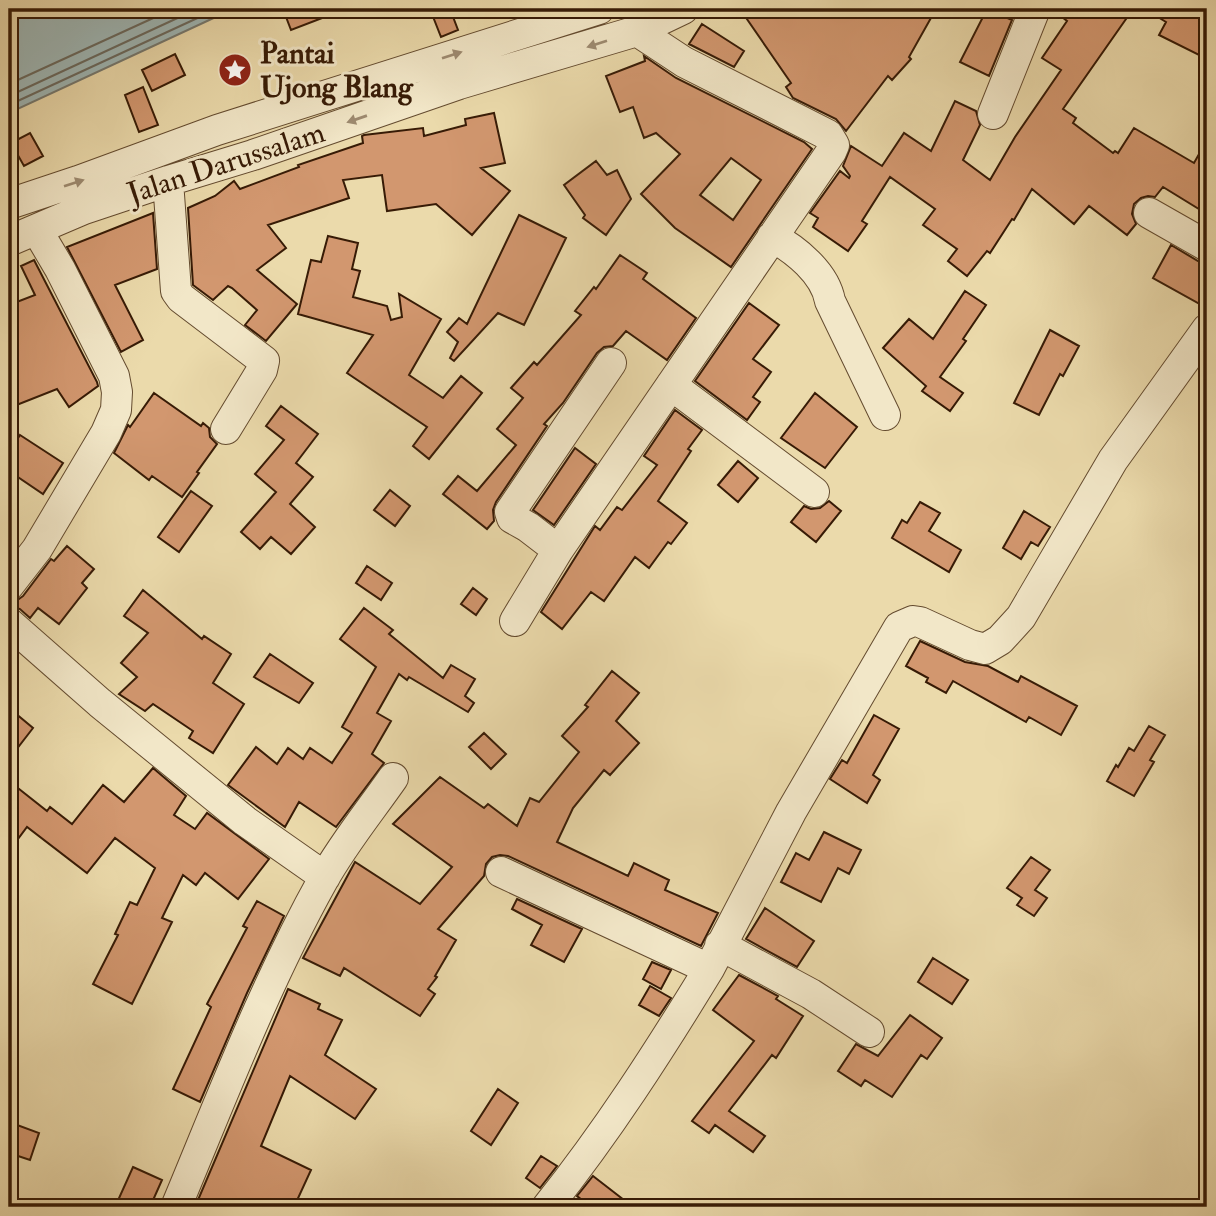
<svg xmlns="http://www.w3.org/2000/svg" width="1216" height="1216" font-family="'IM FELL Double Pica',serif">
<rect width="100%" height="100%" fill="#ebdaab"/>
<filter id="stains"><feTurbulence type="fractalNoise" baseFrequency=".00286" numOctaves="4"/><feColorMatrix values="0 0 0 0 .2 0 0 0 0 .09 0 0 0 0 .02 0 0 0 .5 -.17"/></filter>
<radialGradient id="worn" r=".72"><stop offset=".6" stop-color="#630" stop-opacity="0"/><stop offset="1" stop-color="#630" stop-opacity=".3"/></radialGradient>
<path fill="#9eb7b6" stroke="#757970" stroke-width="2" d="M9 9H233L9 113Z"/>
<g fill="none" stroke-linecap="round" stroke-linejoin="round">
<path stroke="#6a695e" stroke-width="2" d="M9 84 173 9
M9 96 197 9
M9 105 217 9"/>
</g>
<path fill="#d2976f" stroke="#371b06" stroke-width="2" fill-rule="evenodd" d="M283 9H343V10L291 30Z
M430 9H450L458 30 441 37Z
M740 9H936L909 57 911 59 892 80 888 76 846 131 836 119 793 98 786 87 791 83Z
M987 9 1012 20 989 76 960 62Z
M1052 9H1133L1063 109 1076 118 1073 123 1113 153 1115 151 1118 153 1134 128 1194 163 1207 140V214L1163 187 1155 197 1148 196 1141 198 1134 204 1132 214 1136 224 1127 235 1089 206 1074 224 1032 189 1014 220 1012 219 990 253 987 251 967 276 948 261 957 249 923 225 935 209 890 177 862 221 867 224 848 251 813 227 818 218 810 213 840 171 849 178 850 176 843 166 851 146 882 166 904 133 931 151 955 101 976 111 980 125 963 160 990 180 1015 137 1061 70 1042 58 1067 21Z
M1145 9H1207V59L1159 35 1166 22Z
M702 24 744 51 734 67 689 44Z
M175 54 185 75 152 91 142 70Z
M644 56 676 78 804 142 812 149 731 267 675 228 641 194 680 154 656 133 644 138 633 107 620 112 606 76 645 61ZM731 158 761 180 733 220 700 195Z
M143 87 158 125 139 132 125 95Z
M494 113 505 163 481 168 510 191 472 235 436 204 387 211 382 175 343 180 349 198 268 225 286 248 257 270 297 304 266 341 245 325 257 310 232 288 228 286 213 300 193 285 188 208 215 196 234 181 240 189 299 167 298 165 363 143 362 136 364 135 423 128 424 136 466 125 465 119Z
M30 133 43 156 24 166 11 143Z
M596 161 607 175 617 170 631 199 606 235 583 218 585 215 564 185Z
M153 213 157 269 115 285 143 340 121 352 67 247Z
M519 215 566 238 524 325 498 313 454 361 450 358 458 342 447 332 459 318 467 324Z
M328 236 358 243 352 269 360 271 353 297 387 306 391 320 402 317 399 294 441 319 409 375 443 398 461 376 482 393 429 459 413 446 427 427 347 373 373 335 298 314 311 260 321 262Z
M1171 245 1198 261 1207 263V308L1153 278Z
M620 255 647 273 643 279 696 318 667 360 626 331 613 346 604 347 597 353 563 403 544 424 547 426 496 502 493 510 494 521 487 529 443 494 458 476 477 491 516 445 497 429 523 398 511 388 534 362 537 365 581 315 575 311 594 287 596 289Z
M34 260 97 382 98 386 69 407 57 389 9 408V305L35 295 21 266Z
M965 291 986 305 963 339 966 341 940 377 963 393 950 411 922 391 926 386 883 348 909 319 933 339Z
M749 303 779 325 753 359 771 372 753 397 760 402 747 420 695 381Z
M1050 330 1079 346 1063 376 1060 374 1039 415 1014 403Z
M154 393 201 426 203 423 209 428 210 437 217 444 197 472 199 473 182 497 152 476 149 480 114 453 128 425 130 427Z
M815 393 857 427 825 468 781 438Z
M281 406 318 434 296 463 313 477 290 504 315 527 291 554 271 537 260 549 241 532 276 492 255 474 284 440 266 426Z
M675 410 702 430 688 449 691 451 658 501 687 523 671 544 668 542 649 568 635 557 604 601 591 592 562 629 541 612 595 526 600 530 617 507 622 510 657 465 644 456Z
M20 435 63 463 43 494 9 471V452Z
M575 448 596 464 554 525 533 510Z
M738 461 758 478 738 502 718 485Z
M390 490 410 506 395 526 374 510Z
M191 491 212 506 179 552 158 537Z
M829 501 841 511 816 542 791 522 804 506 811 509 820 508Z
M920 502 940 513 929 531 961 550 949 572 892 538 902 520 907 523Z
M1024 511 1050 527 1038 546 1031 542 1021 559 1003 548Z
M67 546 94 569 82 583 87 588 59 624 38 608 30 618 20 609 9 605V602L16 601 23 596 51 559 54 561Z
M367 566 392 583 381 600 356 583Z
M473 588 487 599 476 615 461 604Z
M143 590 202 639 204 636 231 654 213 683 244 704 213 753 189 738 193 731 153 704 145 711 119 694 137 677 121 663 148 633 124 616Z
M364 608 393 630 389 634 443 678 451 665 475 679 465 696 474 703 468 712 409 677 407 680 399 674 377 713 391 721 372 754 384 763 336 827 299 802 285 827 228 785 256 747 277 764 288 748 303 759 310 748 332 763 352 733 342 727 376 667 340 639Z
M920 641 965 662 988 666 1018 682 1021 676 1077 706 1061 735 1029 717 1026 722 953 681 946 693 926 682 928 678 906 666Z
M270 654 313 683 299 703 254 677Z
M612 671 639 693 616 721 639 743 610 775 604 770 573 808 557 842 628 876 634 863 669 880 665 890 718 913 701 946 508 856 500 855 492 857 486 864 484 876 438 929 456 940 435 976 437 977 428 989 435 994 420 1016 344 968 340 976 303 958 355 862 420 904 452 867 393 824 440 777 484 808 488 804 517 826 530 798 539 802 579 752 562 736 588 707 585 705Z
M9 708 33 728 9 759Z
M874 715 899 729 873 775 880 780 867 803 830 779 842 760 847 763Z
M1149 726 1165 735 1150 760 1154 762 1134 796 1107 781 1116 765 1118 767 1129 748 1134 751Z
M484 733 506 754 491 769 469 747Z
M153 768 186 796 174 815 195 829 207 813 269 859 238 899 205 873 196 885 183 875 162 918 172 922 132 1004 93 984 118 935 115 934 130 902 137 905 155 868 115 838 87 873 27 827 9 851V781L47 811 50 807 72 824 103 785 124 802Z
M824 832 861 850 849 874 838 868 821 902 781 882 796 853 809 860Z
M1031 857 1050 870 1035 890 1047 898 1034 916 1017 905 1022 898 1007 888Z
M517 899 582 929 564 962 531 945 542 925 512 909Z
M257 901 284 916 247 993 200 1102 173 1089 211 1007 207 1004 247 928 243 926Z
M765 908 814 941 797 967 746 939Z
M933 958 968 980 952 1004 918 982Z
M652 962 671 970 661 989 643 979Z
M739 975 778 996 776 999 803 1016 776 1058 772 1055 729 1111 765 1136 753 1152 715 1125 709 1133 692 1121 754 1041 713 1010Z
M650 986 671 998 659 1016 639 1005Z
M288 989 320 1004 318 1009 342 1020 325 1055 376 1089 355 1119 290 1076 261 1146 311 1170 294 1207H195Z
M910 1015 942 1038 927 1059 921 1055 892 1097 865 1080 861 1086 838 1071 856 1044 878 1056Z
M498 1089 518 1103 491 1145 471 1131Z
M9 1122 39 1133 30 1160 9 1153Z
M541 1156 557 1166 540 1188 526 1178Z
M133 1167 162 1180 150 1207H115Z
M593 1176 633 1207H591L577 1196Z"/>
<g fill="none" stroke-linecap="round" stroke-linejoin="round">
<defs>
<path id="minor" d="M993 114 1035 9
M168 181 176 291 181 298 264 361 262 370 226 429
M9 204 78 181 217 130 599 9
M1149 213 1207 246
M772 237C795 249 825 273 830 301L885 415
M9 241 84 209 168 181 253 155 459 84 637 31 683 9
M671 385 814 492
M558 550 528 527 512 518 510 512 611 363
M9 585 37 549 106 433 116 410 117 392 114 376 60 269 37 230
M515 621 558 550 831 152 834 145 828 135 684 62 637 31
M9 623 100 703 245 821 325 877
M501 872 709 969 791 812 899 627 913 621 920 622 970 645 985 649 1000 640 1021 617 1113 460 1207 329
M720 945 811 994 869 1032
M176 1207C222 1097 265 984 323 880 343 844 370 811 393 778
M547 1207C607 1132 659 1051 709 969"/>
</defs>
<use href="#minor" stroke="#644b2f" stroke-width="32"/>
<use href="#minor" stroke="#f2e7c8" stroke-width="30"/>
</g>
<defs><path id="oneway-solid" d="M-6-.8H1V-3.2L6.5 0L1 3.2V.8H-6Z" transform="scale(1.75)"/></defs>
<g fill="#9e8b71">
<use href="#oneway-solid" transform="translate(597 44) rotate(162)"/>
<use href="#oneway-solid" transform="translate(452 55) rotate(-18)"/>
<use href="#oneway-solid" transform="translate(357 119) rotate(161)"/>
<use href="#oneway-solid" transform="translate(74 183) rotate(-18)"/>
</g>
<defs>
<symbol id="sight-disc" viewBox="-11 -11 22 22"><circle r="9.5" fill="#8f2418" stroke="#f2e7c8"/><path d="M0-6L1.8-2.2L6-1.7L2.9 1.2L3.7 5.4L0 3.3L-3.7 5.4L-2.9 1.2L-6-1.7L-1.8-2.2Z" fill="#fff"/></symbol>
</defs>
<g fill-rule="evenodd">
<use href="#sight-disc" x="216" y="51" width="38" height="38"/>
</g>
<g text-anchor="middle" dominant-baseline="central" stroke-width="6" stroke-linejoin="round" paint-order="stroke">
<g font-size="30" font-weight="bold" fill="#371b06" stroke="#f2e7c8" text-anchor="start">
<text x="260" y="53">Pantai<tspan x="260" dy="34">Ujong Blang</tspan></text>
</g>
<g font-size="30" fill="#371b06" stroke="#f2e7c8">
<text transform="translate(226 163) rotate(-18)">Jalan Darussalam</text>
</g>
</g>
<rect width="1216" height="1216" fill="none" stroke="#ebdaab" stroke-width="35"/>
<rect x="10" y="10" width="1195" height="1195" fill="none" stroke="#371b06" stroke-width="3.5"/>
<rect x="18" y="18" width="1181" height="1181" fill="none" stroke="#371b06" stroke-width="2"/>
<rect width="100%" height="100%" filter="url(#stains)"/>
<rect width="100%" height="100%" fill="url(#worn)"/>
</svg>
